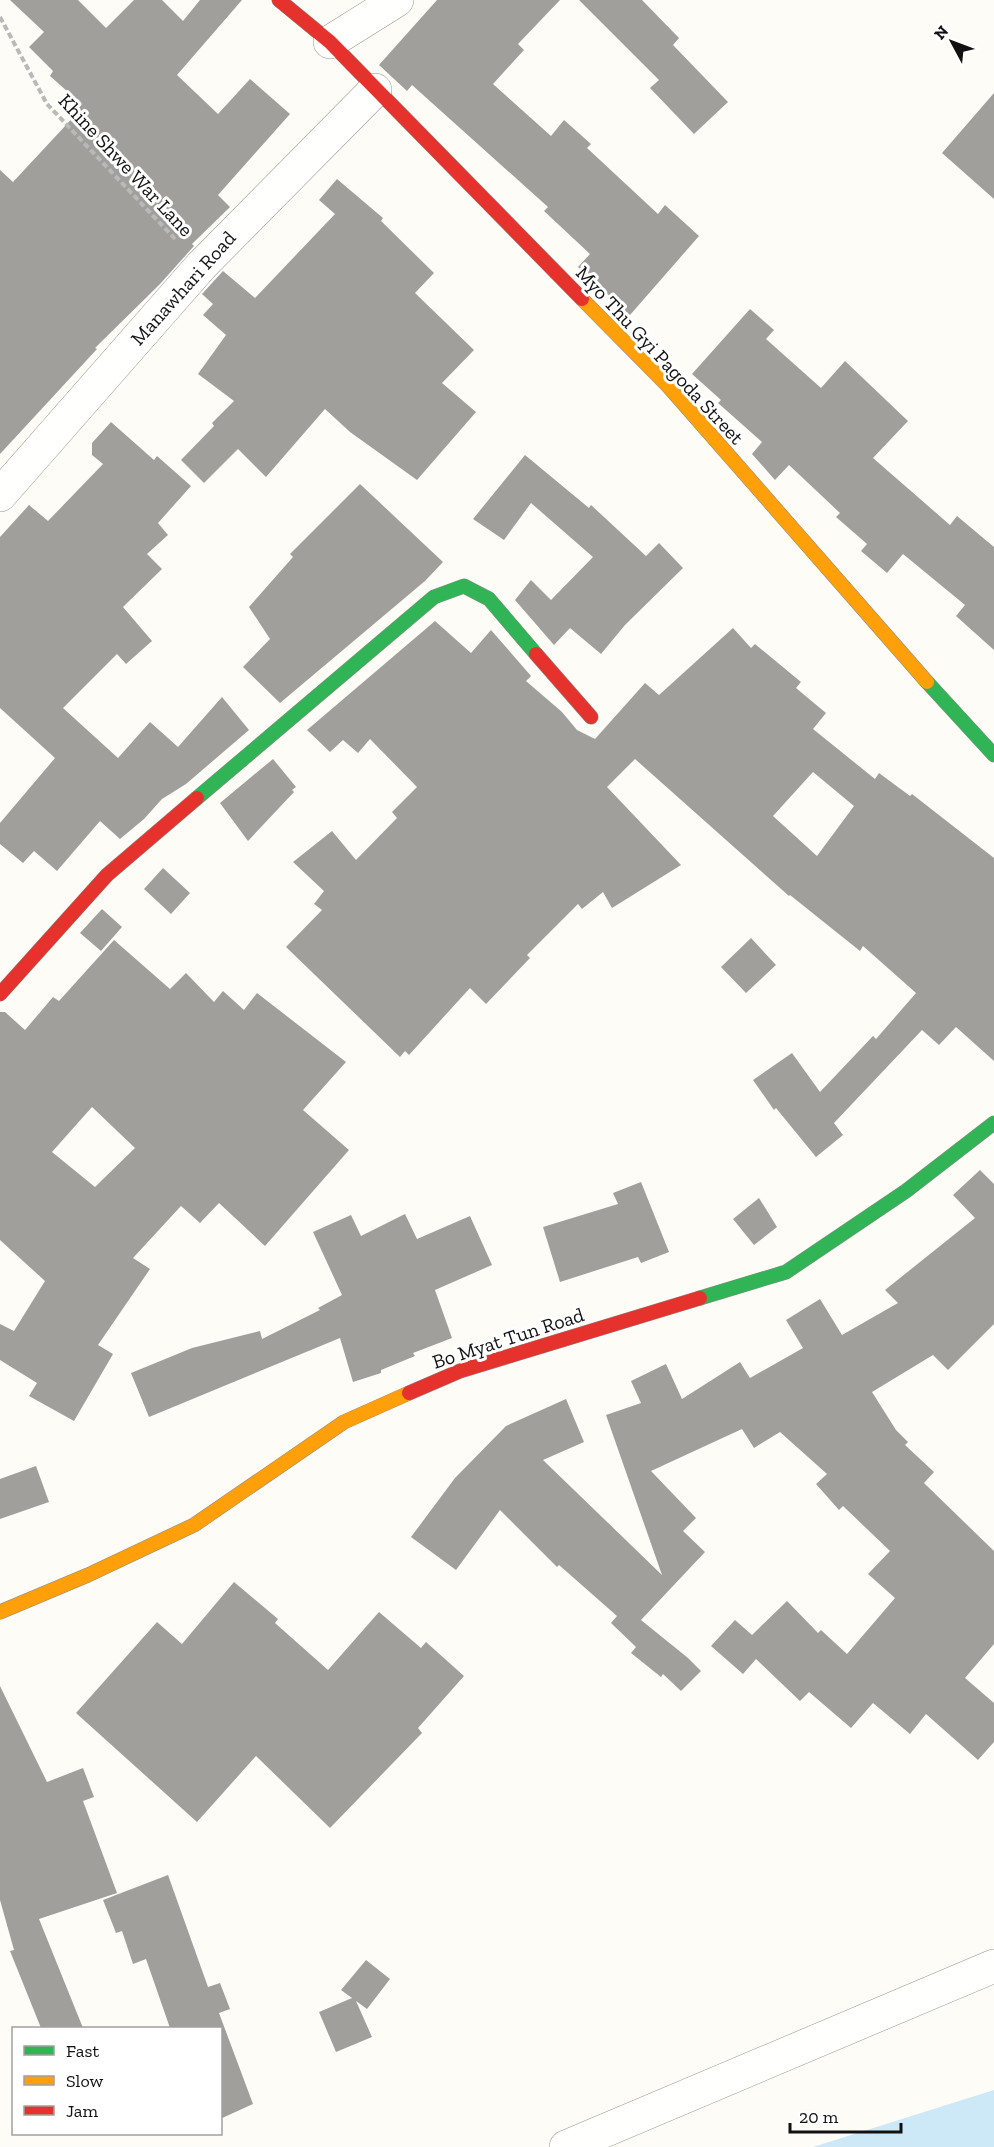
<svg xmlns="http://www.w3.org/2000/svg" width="994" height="2147" font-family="'Zilla Slab',serif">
<rect width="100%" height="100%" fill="#fdfcf7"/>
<path fill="#cde8f7" d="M994 2090V2147H813Z"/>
<path fill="#a19f9c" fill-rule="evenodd" d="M10 0H78L106 28 134 0H162L183 21 200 0H242L177 75 218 114 250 79 290 114 218 195 230 207 192 244 194 246 160 284 95 348 97 349 0 454V170L13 182 80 110 64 96 68 92 50 76 53 71 29 47 44 32Z
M437 0H560L518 44 524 50 493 84 551 136 564 120 591 144 587 148 658 214 665 205 699 236 630 315 578 267 590 254 544 211 548 207 412 85 407 91 379 65Z
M579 0H642L679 38 673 45 728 102 694 134 650 88 659 80Z
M994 93V199L942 153Z
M337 179 383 218 381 221 434 273 415 293 474 350 442 383 476 412 417 480 350 432 325 409 266 477 238 449 204 483 181 460 214 426 212 423 234 401 198 374 226 335 203 315 213 304 202 294 223 271 255 298 335 214 319 200Z
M750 309 774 330 766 339 821 388 845 361 908 421 873 458 950 525 957 516 994 547V650L956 616 965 605 903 554 887 573 861 551 867 544 836 517 840 513 789 465 775 480 752 454 762 442 718 403 721 400 692 374Z
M111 422 154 460 157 456 191 486 158 523 168 535 147 554 162 569 123 607 152 641 126 664 117 654 63 708 118 758 150 722 178 747 222 697 249 730 186 784 162 799 144 819 120 839 100 821 57 871 34 851 23 863 0 844V823L55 758 0 708V537L29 505 48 521 103 464 92 455V443Z
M525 455 589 508 591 505 646 556 659 543 683 568 625 625 601 654 570 628 554 645 515 600 531 580 551 600 593 557 531 503 504 540 473 519Z
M360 484 443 562 425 581 280 703 243 667 270 639 249 607 293 557 290 554Z
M435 621 471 653 491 630 531 676 526 681 562 712 577 730 595 739 645 683 659 695 733 628 751 648 755 644 801 682 796 688 826 713 813 729 875 779 879 773 910 796 912 794 994 858V1061L956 1027 939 1045 922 1030 834 1123 843 1135 816 1157 776 1108 774 1110 753 1080 792 1053 820 1092 873 1036 876 1039 916 993 863 946 860 951 790 895 789 896 635 759 607 787 681 865 612 908 603 892 582 909 578 904 527 955 530 958 486 1004 470 988 409 1055 405 1051 400 1057 286 947 322 910 314 904 324 891 293 862 332 831 356 860 397 818 392 812 417 787 370 739 358 753 343 740 330 752 307 730ZM813 772 854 806 817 856 773 816Z
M273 759 296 787 292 790 294 792 248 841 220 803Z
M163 868 190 893 171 914 144 889Z
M102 909 122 927 101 951 80 933Z
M751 938 776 965 746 993 721 967Z
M114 940 170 989 186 973 214 1002 223 991 244 1010 257 993 346 1062 303 1110 349 1150 265 1246 219 1203 200 1223 181 1206 133 1258 150 1269 98 1345 113 1354 74 1421 29 1396 37 1383 0 1360V1324L14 1331 45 1281 0 1240V1012H5L25 1030 53 997 59 1001ZM92 1107 135 1148 95 1187 52 1152Z
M980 1170 994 1184V1324L948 1370 933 1355 872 1392 896 1430 908 1442 905 1445 934 1472 924 1483 994 1551V1644L965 1678 994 1703V1742L978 1760 926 1714 910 1734 873 1703 851 1728 809 1692 800 1701 756 1659 743 1674 711 1646 735 1620 752 1635 787 1601 818 1633 821 1630 847 1654 895 1598 868 1574 890 1551 843 1506 839 1510 816 1484 827 1474 780 1432 754 1448 742 1429 651 1471 696 1518 683 1531 705 1552 641 1620 688 1658 701 1671 681 1691 663 1674 661 1677 631 1653 636 1647 611 1623 617 1616 559 1565 557 1567 500 1510 456 1570 411 1537 455 1478 506 1426 566 1399 584 1442 543 1460 662 1575 606 1415 641 1403 631 1381 666 1364 682 1399 740 1362 750 1378 803 1348 786 1320 820 1299 842 1335 898 1303 885 1290 975 1218 953 1195Z
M641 1182 669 1252 641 1263 638 1257 560 1282 543 1227 618 1204 613 1193Z
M759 1198 777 1227 754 1245 733 1219Z
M405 1214 417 1239 470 1216 492 1265 435 1290 452 1338 413 1353 415 1356 381 1370V1373L353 1382 340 1338 149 1417 131 1373 192 1348 260 1331 262 1339 320 1310 318 1308 342 1295 313 1232 351 1215 361 1236Z
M36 1466 49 1502 0 1519V1479Z
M234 1582 278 1619 275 1623 328 1670 379 1612 421 1648 426 1642 464 1676 418 1728 422 1733 330 1828 256 1756 197 1822 76 1713 157 1622 182 1644Z
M0 1686 47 1782 83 1768 94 1797 83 1801 117 1893 39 1919 83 2028H41L10 1951 14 1950 0 1900Z
M168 1875 208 1987 220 1983 230 2009 219 2013 253 2104 220 2119V2028H170L146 1959 133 1964 122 1931 116 1933 103 1900Z
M366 1960 390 1979 367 2009 356 2001 372 2037 336 2052 319 2012 352 1998 341 1990Z"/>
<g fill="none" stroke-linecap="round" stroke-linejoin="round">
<defs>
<path id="street" d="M330 42 397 0
M0 495 201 266 375 90
M566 2147 994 1966"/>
<path id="fast" d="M927 682 994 755
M197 798 434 597 464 586 489 599 536 654
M700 1298 786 1272 906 1191 994 1123"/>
<path id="slow" d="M582 299 668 386 927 682
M0 1612 88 1575 194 1525 344 1422 409 1393"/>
<path id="jam" d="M279 0 330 42 582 299
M536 654 591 717
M0 994 107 875 197 798
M409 1393 460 1371 700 1298"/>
</defs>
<use href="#street" stroke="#979795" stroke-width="34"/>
<use href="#fast" stroke="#8e8d8b" stroke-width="15"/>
<use href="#slow" stroke="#8e8d8b" stroke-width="15"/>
<use href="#jam" stroke="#8e8d8b" stroke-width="15"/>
<path stroke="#b9b9b8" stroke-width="4" stroke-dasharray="6 3" stroke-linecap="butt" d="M0 17 47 104 177 241"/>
<use href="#street" stroke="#fffffe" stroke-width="33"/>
<use href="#fast" stroke="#30b455" stroke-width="14"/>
<use href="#slow" stroke="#ff9f0a" stroke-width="14"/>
<use href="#jam" stroke="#e5322d" stroke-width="14"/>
</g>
<g text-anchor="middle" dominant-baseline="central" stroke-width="6" stroke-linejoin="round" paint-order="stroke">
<g font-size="20" fill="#111" stroke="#fff">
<text transform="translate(126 165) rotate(47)">Khine Shwe War Lane</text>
<text transform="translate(183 288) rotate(-48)">Manawhari Road</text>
<text transform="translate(660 355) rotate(47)">Myo Thu Gyi Pagoda Street</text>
<text transform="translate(508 1338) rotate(-18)">Bo Myat Tun Road</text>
</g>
</g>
<rect x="12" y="2027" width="210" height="108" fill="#ffffff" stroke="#a0a0a0" stroke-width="1.5"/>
<rect x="24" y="2046" width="30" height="9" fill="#30b455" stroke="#a0a0a0" stroke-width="1.5"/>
<text x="66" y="2057" font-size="18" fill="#111111">Fast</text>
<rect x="24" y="2076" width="30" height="9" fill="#ff9f0a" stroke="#a0a0a0" stroke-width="1.5"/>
<text x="66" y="2087" font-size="18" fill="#111111">Slow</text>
<rect x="24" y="2106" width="30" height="9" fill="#e5322d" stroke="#a0a0a0" stroke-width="1.5"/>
<text x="66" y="2117" font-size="18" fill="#111111">Jam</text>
<g transform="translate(952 42) rotate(311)" stroke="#ffffff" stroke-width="4.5" paint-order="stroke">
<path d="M0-4.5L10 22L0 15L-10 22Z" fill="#111111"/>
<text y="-9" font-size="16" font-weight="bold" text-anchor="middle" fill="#111111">N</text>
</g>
<path d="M790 2123v9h111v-9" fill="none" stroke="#111111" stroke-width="3"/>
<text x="799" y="2123" font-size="18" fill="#111111" stroke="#ffffff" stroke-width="4.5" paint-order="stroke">20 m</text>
</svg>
